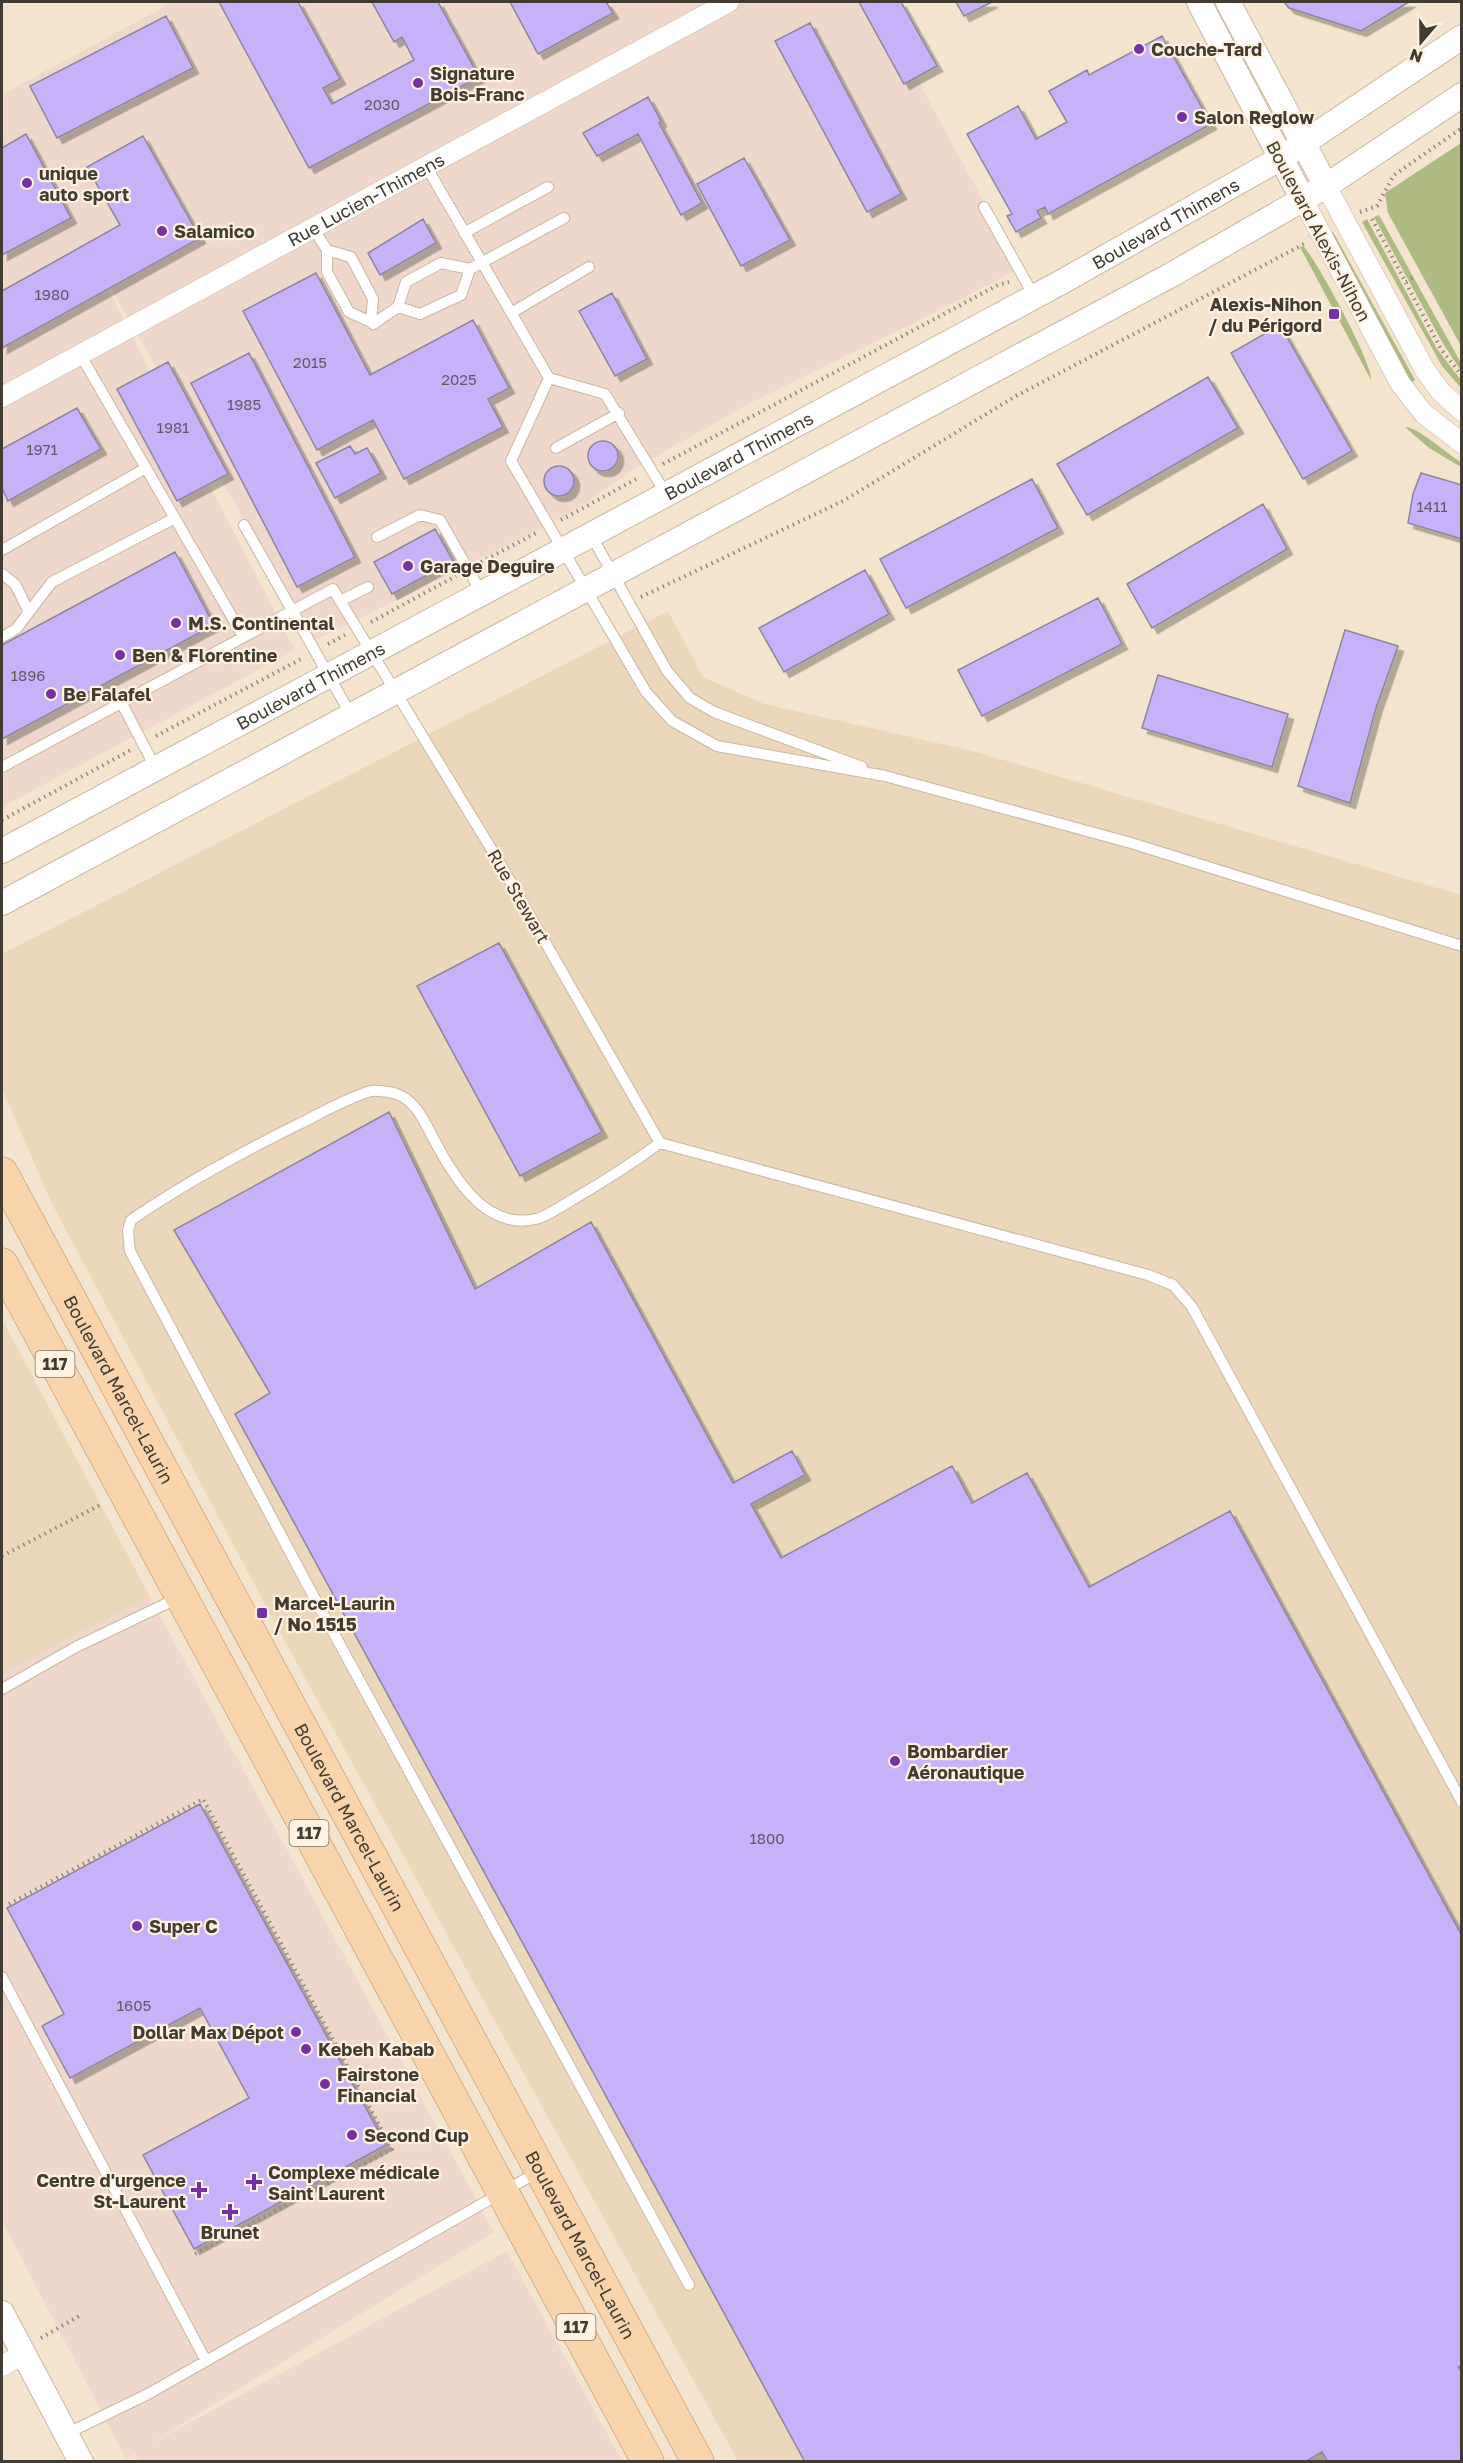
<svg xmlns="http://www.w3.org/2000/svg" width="1463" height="2463" font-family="'Golos Text',sans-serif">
<defs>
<filter id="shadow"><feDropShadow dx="5.5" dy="5.5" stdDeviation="0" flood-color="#0004"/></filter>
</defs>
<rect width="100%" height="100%" fill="#f4e4ce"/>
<path fill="#efd7cc" d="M173 2H875L1020 268 914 323 752 402 632 470 571 513 314 641 81 237 295 650 2 807V88L5 93Z
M150 1597 494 2232 148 2445 507 2251 622 2461 139 2462 135 2454 126 2459 2 2221V1672Z"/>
<path fill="#ecd7bb" d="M668 611 703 677 764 704 973 751 1461 895V2461H738L283 1638 51 1202 2 1089V954Z
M2 1319 150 1597 2 1672Z"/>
<path fill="#afba82" d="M1461 143V346L1388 213 1385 193Z
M1379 215 1461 363V371L1442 342 1374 217Z
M1367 219 1437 349 1461 380V388L1442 366 1362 222Z
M1333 232 1415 380 1409 384 1328 234Z
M1303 246C1316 258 1375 368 1371 380L1300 247Z
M1405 427C1418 427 1447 454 1461 462V467L1429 448Z"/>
<path fill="#c7b2f9" stroke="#8c869c" stroke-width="1.5" filter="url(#shadow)" d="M219 2H298L340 79 323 88 332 104 414 60 402 37 394 42 372 2H438L479 77 309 168Z
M510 2H606L613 13 538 54Z
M859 2H901L937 66 904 84Z
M956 2H992L964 16Z
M1284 2H1409L1361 31 1289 8Z
M166 16 193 68 57 138 30 86Z
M810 23 901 194 867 212 775 41Z
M1162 36 1211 124 1048 214 1045 207 1037 211 1041 218 1016 232 1007 216 1012 214 967 134 1018 106 1036 139 1067 122 1049 91 1087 70 1089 75Z
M648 97 661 121 659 123 702 203 681 215 638 134 597 156 583 133Z
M26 134 71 218 2 255V148Z
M143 136 200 238 2 348V291L120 225 87 167Z
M744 158 790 240 741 266 697 184Z
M423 219 436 243 380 275 368 253Z
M316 273 370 375 473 320 509 388 488 399 503 427 404 479 373 420 317 450 243 311Z
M612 293 647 359 615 376 579 311Z
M1280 325 1352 451 1303 479 1231 353Z
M249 353 355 557 297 587 191 383Z
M168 362 228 474 177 501 117 389Z
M1208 377 1238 428 1087 515 1057 464Z
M77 408 101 449 8 501 2 488V449Z
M588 456a15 15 0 1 1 30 0a15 15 0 1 1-30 0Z
M350 446 355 454 367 448 381 473 335 498 316 463Z
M544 481a15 15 0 1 1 30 0a15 15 0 1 1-30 0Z
M1421 473 1462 485V539L1408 523 1413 494Z
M1032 479 1058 528 906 608 880 559Z
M1263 504 1287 549 1152 628 1127 584Z
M435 529 453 561 392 594 374 562Z
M175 552 214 625 2 739V645Z
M865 570 889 614 784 672 759 628Z
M1098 598 1122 644 982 716 958 670Z
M1345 630 1398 646 1376 708 1350 803 1298 786Z
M1158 675 1288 714 1272 767 1142 728Z
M499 943 602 1132 520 1176 417 986Z
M389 1112 475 1289 591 1222 733 1483 792 1451 805 1475 751 1504 781 1558 952 1466 972 1503 1027 1473 1089 1587 1230 1511 1462 1936V2365L1458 2367 1462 2373V2462H1328L1322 2452 1305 2462H805L235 1414 270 1393 174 1230Z
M200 1804 386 2145 194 2249 143 2155 249 2098 200 2008 70 2078 42 2026 64 2014 7 1908Z"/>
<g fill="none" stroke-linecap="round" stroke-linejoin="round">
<defs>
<path id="service" d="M426 166 549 378 511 461 646 692 672 721 717 746 885 776 1131 843 1462 946
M984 207 1034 296
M313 228 327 250V272L349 312 371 322 373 299 351 257 327 250
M464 233 548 187
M398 307 420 314 461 295 470 269
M511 313 589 267
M371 322 373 324 398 307 406 282 441 263 470 269 564 218
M80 354 243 636
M549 378 605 394 666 494
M556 448 619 413
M244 525 352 717
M591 535 667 671 690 698 714 712 862 767
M377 537 420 515 440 520 481 592
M2 550 146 468
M2 574 15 584 28 610
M340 601 368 587
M2 637 16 629 52 582 175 518
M121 702 155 767
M2 767 333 589 501 865 660 1143
M2 1689 76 1647 178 1598
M2 1977 206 2361
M689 2285 308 1586 130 1251 128 1231 131 1220C185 1183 242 1152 301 1123 323 1112 347 1098 371 1091 377 1090 388 1092 394 1093 414 1099 423 1118 432 1136 453 1175 484 1231 536 1219 548 1216 561 1206 572 1200 603 1182 631 1164 660 1143L1148 1275 1173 1285 1192 1307 1462 1802
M66 2434 148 2394 538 2172"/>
<g id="minor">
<path d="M1326 186 1425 370 1440 391 1462 411"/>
<path d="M1303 200 1400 383 1424 414 1462 443"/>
<path id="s1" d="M2 397 729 2"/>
<path d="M2 2366 23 2354"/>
</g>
<g id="tertiary">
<path d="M1199 2 1303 200"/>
<path d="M1228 2 1326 186"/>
<path id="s2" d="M2 851 1058 284 1281 158 1462 37"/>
<path d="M2 903 1171 275 1326 186 1462 95"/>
<path d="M2 2313 81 2462"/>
</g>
<g id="primary">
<path id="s3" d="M2 1173 698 2462"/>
<path d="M2 1264 648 2462"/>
</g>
</defs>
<use href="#service" stroke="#c9b9a4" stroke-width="12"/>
<use href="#minor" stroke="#c9b9a4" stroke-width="21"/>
<use href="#tertiary" stroke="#c9b9a4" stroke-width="26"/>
<use href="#primary" stroke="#b78c5b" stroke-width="33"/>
<path stroke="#94897a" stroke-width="4" stroke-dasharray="1.5 4.5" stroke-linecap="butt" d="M1360 212 1377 206 1394 175 1462 128
M1372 219 1441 349 1462 376
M1406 282 1414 277
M663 464 998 285 1009 282
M561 520 638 478
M481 562 538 532
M641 597 843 501 1016 396 1306 243
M371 622 456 576
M328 644 345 635
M156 736 303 658
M2 820 131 750
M2 1556 102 1504
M9 1904 203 1799 392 2149 191 2256
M41 2338 81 2315"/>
<use href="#service" stroke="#fff" stroke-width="10"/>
<use href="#minor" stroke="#fff" stroke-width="20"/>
<use href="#tertiary" stroke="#fff" stroke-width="24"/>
<use href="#primary" stroke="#fad4aa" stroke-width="32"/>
</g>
<g fill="#7530a3" stroke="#fff2e0" stroke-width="2">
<circle cx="1139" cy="49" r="6"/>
<circle cx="418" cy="83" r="6"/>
<circle cx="1182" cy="117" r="6"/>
<circle cx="27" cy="183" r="6"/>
<circle cx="162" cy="231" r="6"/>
<rect x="1328" y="308" width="12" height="12" rx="3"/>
<circle cx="408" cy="566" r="6"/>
<circle cx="176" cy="623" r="6"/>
<circle cx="120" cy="655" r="6"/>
<circle cx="51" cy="694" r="6"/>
<rect x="256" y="1607" width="12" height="12" rx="3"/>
<circle cx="895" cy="1761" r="6"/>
<circle cx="137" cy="1926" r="6"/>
<circle cx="296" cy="2032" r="6"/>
<circle cx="306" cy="2049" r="6"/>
<circle cx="325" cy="2084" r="6"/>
<circle cx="352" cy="2135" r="6"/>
<path d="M251 2173h6v6h6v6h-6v6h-6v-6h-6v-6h6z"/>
<path d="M196 2181h6v6h6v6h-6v6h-6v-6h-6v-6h6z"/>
<path d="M227 2203h6v6h6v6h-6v6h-6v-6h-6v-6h6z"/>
</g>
<g text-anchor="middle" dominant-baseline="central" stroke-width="4.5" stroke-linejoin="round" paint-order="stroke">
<g font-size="15" fill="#625964">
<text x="382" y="104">2030</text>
<text x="52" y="294">1980</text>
<text x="310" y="362">2015</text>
<text x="459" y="379">2025</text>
<text x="244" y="404">1985</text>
<text x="173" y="427">1981</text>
<text x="42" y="449">1971</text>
<text x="1432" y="506">1411</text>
<text x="28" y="675">1896</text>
<text x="767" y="1838">1800</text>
<text x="134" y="2005">1605</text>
</g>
<g fill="#fff2e0" stroke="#7a7266" stroke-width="1.5">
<rect x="35.5" y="1351" width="39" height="26" rx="4.5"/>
<rect x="289.5" y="1820" width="39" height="26" rx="4.5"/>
<rect x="556.5" y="2314" width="39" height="26" rx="4.5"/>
</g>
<g font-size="16" font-weight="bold" fill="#413b32">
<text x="55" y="1364">117</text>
<text x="309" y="1833">117</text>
<text x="576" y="2327">117</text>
</g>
<g font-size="18" font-weight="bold" fill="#413b32" stroke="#fff2e0" text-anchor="start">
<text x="1151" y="49">Couche-Tard</text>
<text x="430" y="73">Signature<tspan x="430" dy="21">Bois-Franc</tspan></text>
<text x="1194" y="117">Salon Reglow</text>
<text x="39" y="173">unique<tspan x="39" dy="21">auto sport</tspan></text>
<text x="174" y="231">Salamico</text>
<text x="1322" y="304" text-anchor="end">Alexis-Nihon<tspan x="1322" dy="21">/ du Périgord</tspan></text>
<text x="420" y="566">Garage Deguire</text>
<text x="188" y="623">M.S. Continental</text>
<text x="132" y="655">Ben &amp; Florentine</text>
<text x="63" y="694">Be Falafel</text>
<text x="274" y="1603">Marcel-Laurin<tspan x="274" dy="21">/ No 1515</tspan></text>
<text x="907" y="1751">Bombardier<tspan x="907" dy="21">Aéronautique</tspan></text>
<text x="149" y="1926">Super C</text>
<text x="284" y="2032" text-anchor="end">Dollar Max Dépot</text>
<text x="318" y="2049">Kebeh Kabab</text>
<text x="337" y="2074">Fairstone<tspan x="337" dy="21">Financial</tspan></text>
<text x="364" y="2135">Second Cup</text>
<text x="268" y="2172">Complexe médicale<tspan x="268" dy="21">Saint Laurent</tspan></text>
<text x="186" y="2180" text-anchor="end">Centre d'urgence<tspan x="186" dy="21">St-Laurent</tspan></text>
<text x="230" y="2232" text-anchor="middle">Brunet</text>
</g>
<g font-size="18" fill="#413b32" stroke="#fff2e0">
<text stroke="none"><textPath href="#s1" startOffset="414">Rue Lucien-Thimens</textPath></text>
<text stroke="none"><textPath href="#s2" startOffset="1322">Boulevard Thimens</textPath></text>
<text transform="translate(1319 231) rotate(62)">Boulevard Alexis-Nihon</text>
<text stroke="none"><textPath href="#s2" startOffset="836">Boulevard Thimens</textPath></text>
<text stroke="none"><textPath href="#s2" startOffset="350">Boulevard Thimens</textPath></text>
<text transform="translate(519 896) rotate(60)">Rue Stewart</text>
<text stroke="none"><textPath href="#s3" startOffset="246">Boulevard Marcel-Laurin</textPath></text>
<text stroke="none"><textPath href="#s3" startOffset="732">Boulevard Marcel-Laurin</textPath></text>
<text stroke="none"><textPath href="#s3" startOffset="1218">Boulevard Marcel-Laurin</textPath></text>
</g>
</g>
<rect width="1463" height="2463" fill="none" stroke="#413b32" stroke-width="6"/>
<g transform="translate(1421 42) rotate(200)" stroke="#fff2e0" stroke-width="4.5" paint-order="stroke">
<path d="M0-4.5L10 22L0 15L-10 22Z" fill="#413b32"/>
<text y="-9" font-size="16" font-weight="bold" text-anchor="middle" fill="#413b32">N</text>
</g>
</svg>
